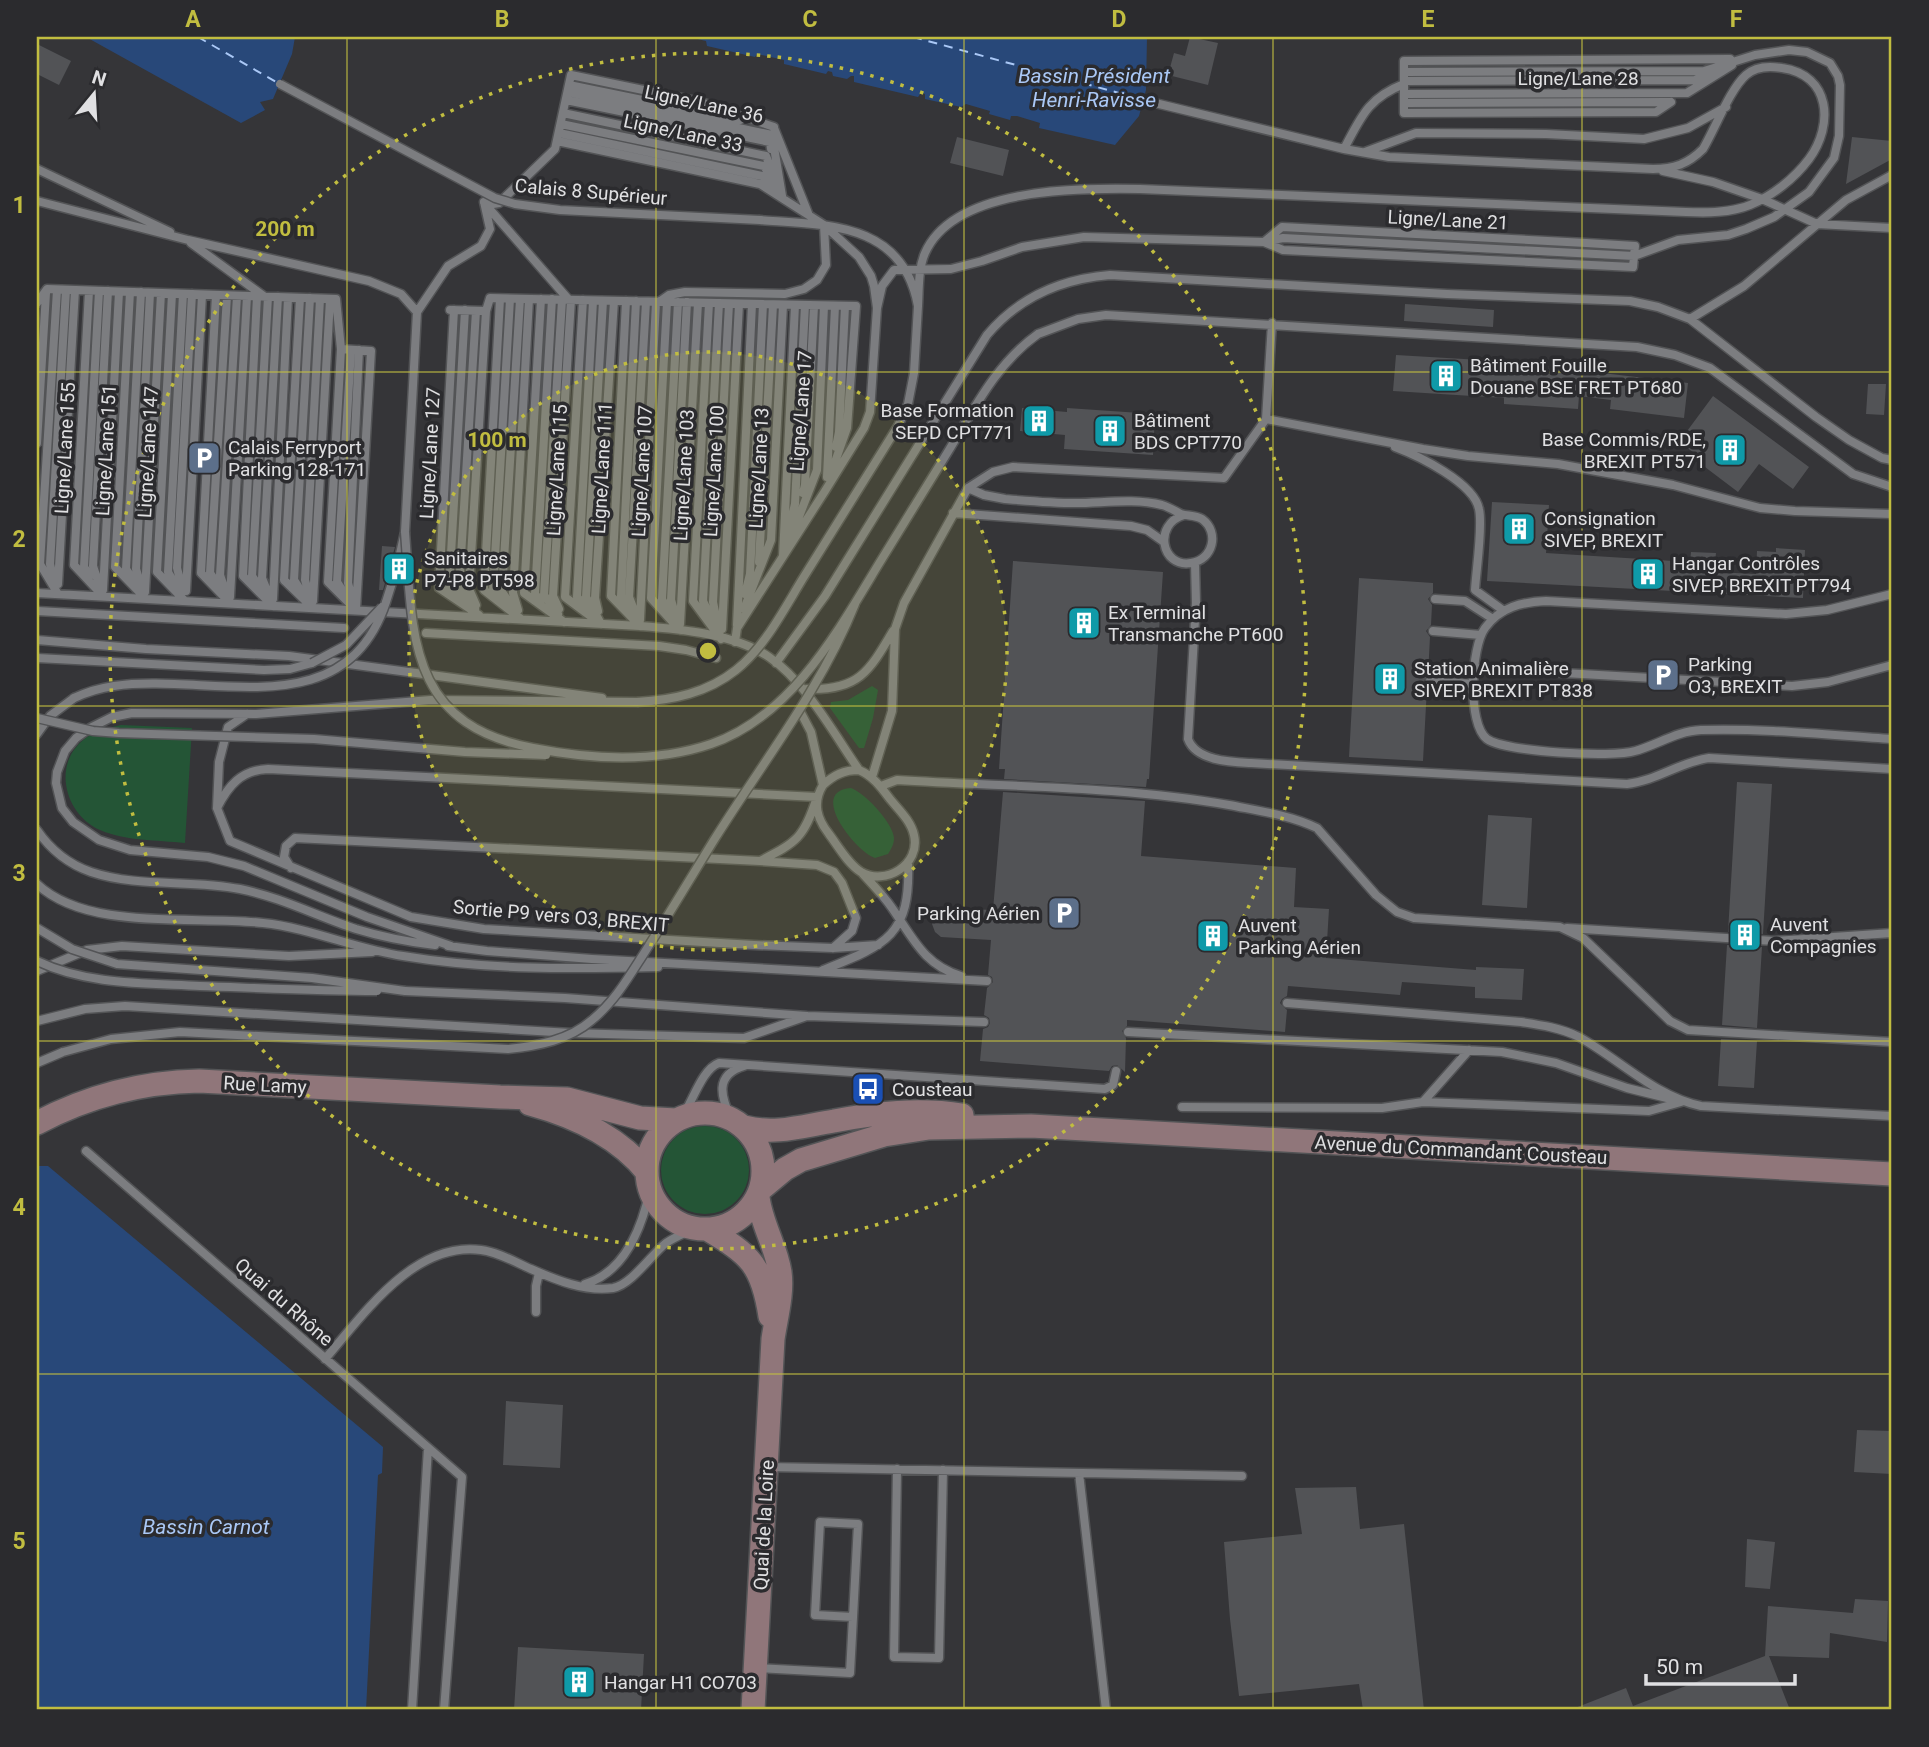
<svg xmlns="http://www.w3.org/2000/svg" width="1929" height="1747" font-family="Roboto,sans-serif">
<rect width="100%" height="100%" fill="#353538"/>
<path fill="#245536" d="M872 686 878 690 873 718 865 745 864 748H859L830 708 831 702 848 700Z
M121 725 192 728 185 843C157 840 125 841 100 830 66 815 52 767 82 741 93 731 107 728 121 725Z
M851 788C865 793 893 823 894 838 894 845 891 849 888 854L875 858C856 852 807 791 851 788Z
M661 1170a44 44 0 1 1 88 0a44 44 0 1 1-88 0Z"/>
<path fill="#284879" d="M86 37H295L292 54 273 99 260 102 265 110 241 123Z
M689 37H1147L1146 90 1139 116 1115 145 1039 128 1040 123 1017 116H1011L1010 120 989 114 990 111 966 104 961 107 925 99V94L921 93 918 97 854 82V76H851L847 79 833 76 832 72 828 71 826 74 784 64V60L757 54 755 57 707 46 706 41Z
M37 1166H48L383 1447 382 1473 378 1475 366 1710H37Z"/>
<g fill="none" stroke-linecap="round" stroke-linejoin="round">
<path stroke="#aac8f6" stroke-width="2" stroke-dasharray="9 7" stroke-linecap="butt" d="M198 37 276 82
M913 37 1152 102"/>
</g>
<path fill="#525356" d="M1190 37 1218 43 1208 85 1168 75 1174 53 1185 56Z
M37 44 71 61 59 85 37 74Z
M957 137 1009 150 1003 176 950 163Z
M1852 137 1892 141V159L1846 184Z
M1405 304 1494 310 1493 327 1404 321Z
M1396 355 1498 361V365L1585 371 1688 383 1684 418 1610 409 1611 400 1579 396 1578 409 1504 404V398L1393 391Z
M1868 384H1886L1884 415 1866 414Z
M1713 396 1809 467 1793 489 1759 464 1738 492 1701 464 1704 460 1679 442Z
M1022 408 1067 412V408L1155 414 1153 455 1064 449 1065 435 1020 431Z
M1492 502 1549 505 1546 553 1690 562 1691 552 1716 553 1714 572 1756 574 1757 551 1776 552V548L1805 550 1803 598 1487 581Z
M382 546 395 547 383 590H379Z
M1013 561 1163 572 1149 779H1147L1146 787 1004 779 1005 769H999Z
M1359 578 1433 583V593L1428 599 1432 605 1431 625 1426 631 1430 637 1428 675 1424 681 1427 687 1423 761 1349 757Z
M1737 782 1772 784 1763 934 1728 932Z
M1003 792 1145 801 1141 856 1296 868 1294 907 1329 909 1326 958 1476 970V967L1524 969 1522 1000 1475 998V987L1402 982 1400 995 1288 986 1287 996 1282 999 1280 1003 1287 1010 1285 1032 1127 1020V1026L1122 1031 1126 1038 1125 1072 1117 1065 1112 1066 1109 1071 980 1061 983 1029 988 1027 990 1023 989 1018 984 1015 987 988 993 982 992 977 988 975 991 940 941 937 935 932 932 924 935 914 944 908 993 910Z
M1488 815 1532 818 1527 908 1482 905Z
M1727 945 1762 947 1757 1028 1722 1025Z
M1721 1039 1757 1041 1754 1088 1718 1086Z
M506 1401 563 1405 560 1468 503 1465Z
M1857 1430 1892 1431V1474L1854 1472Z
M1356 1487 1360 1529 1404 1524 1424 1710H1363L1359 1684 1239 1696 1230 1619 1224 1542 1302 1534 1295 1488Z
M1747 1539 1775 1542 1770 1589 1745 1587Z
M1855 1599 1888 1601 1887 1642 1830 1633 1829 1658 1769 1656 1790 1710H1570L1626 1688 1633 1706 1765 1656 1768 1606 1853 1613Z
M518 1647 644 1654 641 1710H514Z"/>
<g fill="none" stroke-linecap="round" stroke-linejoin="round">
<defs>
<path id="lane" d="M1404 81 1695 80 1712 73
M569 85 740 120
M568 92 772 135 782 196
M1404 94 1687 93 1732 65
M566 100 770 142 771 149
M1671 102 1656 112 1404 113V61L1730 59
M1404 103 1669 102
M563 113 766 156 776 181
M561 124 764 166 770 176
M774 128 808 213
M559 133 762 176 775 189
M557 141 760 184 824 225 859 257 871 276 874 286 877 308 870 412 864 428 825 491 737 628 735 642
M1344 149C1361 117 1368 98 1404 84
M1365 152 1416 133 1546 134 1644 139 1688 128 1726 107
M37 169 170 232
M1663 171 1713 182 1762 199 1817 224 1892 228
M37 201 188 240 369 281 401 294 417 312
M484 202 493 204 499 203 555 149 571 75 701 102 774 127
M486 205 569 300
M760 220C827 225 903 222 918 306L914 373
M1282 227 1586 243 1635 246 1633 267 1283 250 1264 242Z
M191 243 265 297
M57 290 40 564 58 594
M89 291 74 565 103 596
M130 292 115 567 145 598
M172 294 157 572 185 601
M216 295 201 573 230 603
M257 296 243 576 273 606
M300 298 284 580 313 608
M500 299 484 590 521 619
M541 299 524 593 564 622
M583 300 565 597 601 624
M626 301 611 596 640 626
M659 302 669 295 685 292 785 294 804 289 817 280 826 265 824 225
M667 302 651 598 680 630
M37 303 47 289 336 299 341 349 371 351 356 610
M709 303 693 601 721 639
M918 306C919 289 918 269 925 253 954 187 1079 188 1140 189L1686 212C1707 213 1730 213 1750 205 1772 196 1794 179 1809 159 1834 125 1831 75 1782 68 1770 66 1756 66 1746 75 1730 89 1715 129 1703 149 1688 164 1674 169 1653 169L1389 157 1344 149 1155 103
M877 308 882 286 894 270 951 269 982 261 1022 247 1084 237 1264 242 1283 238 1634 256 1678 240 1728 235 1746 229 1774 217 1809 192 1834 158 1839 136 1840 85 1838 76 1830 63 1807 52 1789 50 1755 55 1704 71 1404 72
M450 310 486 311 490 298 856 306 847 428 830 476
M454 310 439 588 479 615
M1690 319 1744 286 1846 200 1892 175
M1038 334 1078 319 1106 315 1637 347 1675 355 1710 368 1853 474 1892 487
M341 349 328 582 356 610
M1266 419 1423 449 1468 456 1558 464 1673 485 1760 508 1795 511 1892 514
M37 443 46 293
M836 447 839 432 845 306
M1395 447C1419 456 1474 483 1479 509 1483 527 1476 571 1475 590L1504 611
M827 477 835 306
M968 488 984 495 1005 499C1029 501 1052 503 1076 503 1103 503 1134 498 1162 505 1169 507 1175 511 1181 514 1188 516 1195 515 1202 519 1220 532 1213 560 1191 563 1161 568 1153 524 1184 515
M803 493 805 485 814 306
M953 513 1131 526 1147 530 1164 542
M788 533 795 504 805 305
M790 540 817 470 824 306
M783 556 795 305
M759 562 773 305
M1195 563 1196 603 1188 739C1196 761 1231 762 1251 763L1627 784C1656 781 1680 762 1709 758L1892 769
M90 576 84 567 99 291
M54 581 50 564 66 290
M134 581 126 569 141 292
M58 584 75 290
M219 586 210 573 227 296
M178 589 168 572 183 294
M261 589 252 576 268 297
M103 590 119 292
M183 591 177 568 192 294
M186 591 202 295
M145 592 161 293
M37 593 640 626C680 629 735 634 769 657 806 682 834 734 859 770 873 776 881 787 890 799 899 810 911 821 914 835 921 865 885 886 861 872 848 864 838 846 829 834 817 819 812 803 823 785L811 732 801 713
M102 593 93 566 108 291
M303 594 294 580 310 298
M745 594 750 574 763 304
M1892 594 1827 610 1786 614 1546 601C1522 602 1500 607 1485 628 1471 647 1467 724 1487 739 1505 752 1613 758 1635 751 1657 745 1677 731 1701 730 1764 728 1829 735 1892 739
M144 596 136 569 150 293
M346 596 337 582 351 350
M230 597 247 296
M458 597 449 589 465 310
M499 597 493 591 510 299
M273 599 288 298
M1435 599 1465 601 1493 619
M229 601 220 575 237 296
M313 601 330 299
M353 601 348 583 359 350
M541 601 535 594 552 299
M386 602 397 567 405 532 417 312 448 266 481 246 490 229 484 202
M272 603 262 578 278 297
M312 605 305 580 320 299
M476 605 469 589 486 311
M475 609 459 589 476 311
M559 609 553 596 571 300
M588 609 577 597 593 301
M629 609 621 596 636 301
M744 609 771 540 783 305
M518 610 513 593 529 299
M37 611 344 628
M515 611 502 592 520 299
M598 611 595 598 614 301
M558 614 544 595 562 300
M671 616 662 599 678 302
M676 617 671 600 687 302
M640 620 656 302
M712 620 703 601 719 303
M600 622 586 597 603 301
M639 623 629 597 646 302
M680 624 698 303
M737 625 752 304
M722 629 739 304
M1433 631 1481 635
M426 633 659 646 686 650 716 658
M720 636 713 602 729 304
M37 640 146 649 289 656 602 698
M37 658 264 670 290 669 312 663
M776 663 825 596 987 335C1019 297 1060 279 1110 275L1447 294 1630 301 1658 307 1690 319 1816 417 1849 440 1882 458 1892 460
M1476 668 1792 686 1828 682 1892 665
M1430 681 1475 684
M807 689C858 691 869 672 893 631
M247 714 228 727 219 762 217 808 230 841 411 917 484 929 754 945 833 948 878 945
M37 734 50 716 74 698
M872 777 892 711 895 629 904 603 968 488 993 472 1013 467 1224 478 1266 419 1272 323
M823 785C834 775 844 770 859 770
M881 786 897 780C1008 787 1120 786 1229 805 1259 811 1290 815 1317 828L1376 895 1397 912 1414 918 1560 927 1583 938 1670 1021 1688 1030 1892 1042
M217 808C228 786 241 770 268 769L817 797C804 838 797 842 760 861L295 838 286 846 284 857 291 868
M37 830C50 849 68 864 91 872 139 888 190 879 240 889 280 897 317 916 356 929 382 937 408 942 435 945
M760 861 817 865 834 872 842 883 856 918 852 931 833 948
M863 874C873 885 884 896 892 908 913 938 924 965 961 976
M37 884C88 932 196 915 263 923 311 928 355 949 403 956 487 970 572 969 658 967
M1567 928 1774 941 1892 933
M448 946 487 951 592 959 987 981
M451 946 367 917 244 866 208 857 130 850 99 840 73 822 62 808 56 783 57 772 65 751 76 738 90 728 112 717 132 713 256 714 431 700 637 702
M823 970C886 945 911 936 908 862
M37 971 87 950 122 946 289 956 372 952
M405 991 565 998 807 1016 984 1022
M1287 1003 1521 1022C1541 1025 1561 1028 1579 1037 1619 1059 1656 1097 1701 1106L1892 1116
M37 1021 85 1009 125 1006 571 1033 744 1038 807 1016
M1128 1032 1502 1052 1556 1063 1627 1088 1671 1099
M37 1063 63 1052
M1423 1102 1469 1050
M1182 1107 1382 1108 1423 1102 1649 1111 1681 1102
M682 1117C693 1101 702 1069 719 1063L1105 1089 1113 1085 1116 1071
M731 1119C721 1097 714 1075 744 1066
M86 1151 462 1477 444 1710
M585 1284C625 1272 642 1227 650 1190
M536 1312V1286L539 1273
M325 1359C364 1314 414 1241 481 1250 498 1252 515 1262 531 1269 556 1280 585 1292 613 1288 631 1285 651 1255 666 1243 675 1237 685 1233 695 1228
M767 1467 1242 1476
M897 1469 894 1657 939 1658 943 1470
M1079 1473 1106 1710
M759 1668 850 1673 858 1524 820 1522 815 1615 853 1617
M412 1710 428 1448"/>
<path id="secondary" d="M530 1104C574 1116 618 1136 647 1172
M647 1171a58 58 0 1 1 116 0a58 58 0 1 1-116 0Z
M37 1123C88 1096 142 1082 199 1081L500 1097 567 1099 640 1118 676 1120
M744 1127C776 1135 802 1126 834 1121 876 1113 919 1108 962 1115
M761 1189 785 1169 801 1160 884 1135 929 1128 1031 1126 1892 1174
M707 1229C750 1255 762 1264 770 1316
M753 1710 773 1339C776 1318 783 1294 780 1272 776 1246 761 1223 758 1197"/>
</defs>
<use href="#lane" stroke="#535456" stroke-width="11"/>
<use href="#secondary" stroke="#535456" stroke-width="26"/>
<use href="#lane" stroke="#7c7d80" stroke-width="8"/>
<use href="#secondary" stroke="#90767a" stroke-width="23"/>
<defs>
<path id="lane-bridge" d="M280 84 495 198 515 204 560 210 760 220
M405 532C413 635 407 724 533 748 589 759 655 763 711 744 792 716 838 631 880 562 903 525 926 487 949 450 975 407 997 363 1038 334
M312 663 346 645 382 607
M74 698C87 692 100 688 114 686 210 672 344 729 386 602
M637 702C673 700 707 693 736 670 766 646 785 607 805 575 836 525 867 476 898 426L908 404 914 373
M37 718 93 731 119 733 314 739 465 752 546 755
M37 928 72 949 117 964 312 978 405 991
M37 961C87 985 145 983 200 986 259 988 318 991 377 991
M63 1052 111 1039 180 1032 508 1049C538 1046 569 1040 592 1020 613 1003 627 980 641 958 666 919 690 879 714 840 762 763 821 689 855 604"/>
</defs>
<use href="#lane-bridge" stroke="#535456" stroke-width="11" stroke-linecap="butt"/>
<use href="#lane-bridge" stroke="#7c7d80" stroke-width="8"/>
</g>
<path fill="none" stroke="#c1bd40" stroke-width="2" stroke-opacity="0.55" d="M347 37V1710M656 37V1710M964 37V1710M1273 37V1710M1582 37V1710M37 372H1892M37 706H1892M37 1041H1892M37 1374H1892"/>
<circle cx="708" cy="651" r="299" fill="#c1bd40" fill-opacity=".12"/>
<g fill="none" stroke="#c1bd40" stroke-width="3.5" stroke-dasharray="3.5 7">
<circle cx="708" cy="651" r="299"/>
<circle cx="708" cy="651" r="598"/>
</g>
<defs>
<symbol id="building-square" viewBox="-11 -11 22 22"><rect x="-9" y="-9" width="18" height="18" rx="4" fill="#0f9aa8" stroke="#2b2b2e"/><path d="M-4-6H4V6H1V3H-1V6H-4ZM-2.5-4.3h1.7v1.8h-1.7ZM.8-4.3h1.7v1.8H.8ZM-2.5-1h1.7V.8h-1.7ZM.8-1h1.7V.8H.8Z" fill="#fff"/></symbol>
<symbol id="parking-square" viewBox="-11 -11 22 22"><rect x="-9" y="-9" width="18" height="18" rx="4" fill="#5c6f8a" stroke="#2b2b2e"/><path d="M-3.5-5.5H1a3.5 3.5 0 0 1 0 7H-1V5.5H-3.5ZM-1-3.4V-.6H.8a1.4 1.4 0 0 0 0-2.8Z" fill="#fff"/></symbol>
<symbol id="bus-square" viewBox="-11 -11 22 22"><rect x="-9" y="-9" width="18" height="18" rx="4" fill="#1a4fb4" stroke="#2b2b2e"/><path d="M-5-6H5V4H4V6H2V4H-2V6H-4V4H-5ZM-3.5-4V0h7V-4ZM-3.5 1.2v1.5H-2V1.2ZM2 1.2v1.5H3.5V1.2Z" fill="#fff"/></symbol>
</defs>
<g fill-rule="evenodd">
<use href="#building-square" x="1427" y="357" width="38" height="38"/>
<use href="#building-square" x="1020" y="402" width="38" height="38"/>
<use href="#building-square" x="1091" y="412" width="38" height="38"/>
<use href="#building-square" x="1711" y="431" width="38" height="38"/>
<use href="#parking-square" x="185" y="439" width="38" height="38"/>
<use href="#building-square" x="1500" y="510" width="38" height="38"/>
<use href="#building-square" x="380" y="550" width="38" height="38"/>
<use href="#building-square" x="1629" y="555" width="38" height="38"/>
<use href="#building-square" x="1065" y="604" width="38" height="38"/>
<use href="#parking-square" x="1644" y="656" width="38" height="38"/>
<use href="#building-square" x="1371" y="660" width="38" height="38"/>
<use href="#parking-square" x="1045" y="894" width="38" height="38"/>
<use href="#building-square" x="1726" y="916" width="38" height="38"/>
<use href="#building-square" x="1194" y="917" width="38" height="38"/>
<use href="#bus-square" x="849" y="1070" width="38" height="38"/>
<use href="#building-square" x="560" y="1663" width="38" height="38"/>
</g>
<g text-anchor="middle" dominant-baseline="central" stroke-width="7" stroke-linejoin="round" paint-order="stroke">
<g font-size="19" fill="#e0e0e2" stroke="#2b2b2e">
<text x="1578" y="78">Ligne/Lane 28</text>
<text transform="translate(704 104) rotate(12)">Ligne/Lane 36</text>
<text transform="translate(683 133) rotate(12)">Ligne/Lane 33</text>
<text transform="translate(591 192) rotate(5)">Calais 8 Supérieur</text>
<text transform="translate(1448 220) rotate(3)">Ligne/Lane 21</text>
<text transform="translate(801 411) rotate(-86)">Ligne/Lane 17</text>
<text transform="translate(65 448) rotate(-87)">Ligne/Lane 155</text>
<text transform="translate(106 450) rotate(-87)">Ligne/Lane 151</text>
<text transform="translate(148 452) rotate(-87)">Ligne/Lane 147</text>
<text transform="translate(430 453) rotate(-87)">Ligne/Lane 127</text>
<text transform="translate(602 468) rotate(-87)">Ligne/Lane 111</text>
<text transform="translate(759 468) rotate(-87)">Ligne/Lane 13</text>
<text transform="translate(557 470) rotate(-87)">Ligne/Lane 115</text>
<text transform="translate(642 471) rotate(-87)">Ligne/Lane 107</text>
<text transform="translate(714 471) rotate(-87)">Ligne/Lane 100</text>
<text transform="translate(684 475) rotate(-87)">Ligne/Lane 103</text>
<text transform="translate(561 916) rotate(5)">Sortie P9 vers O3, BREXIT</text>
<text transform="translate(265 1085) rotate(3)">Rue Lamy</text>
<text transform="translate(1461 1150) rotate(3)">Avenue du Commandant Cousteau</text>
<text transform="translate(284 1302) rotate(41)">Quai du Rhône</text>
<text transform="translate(764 1525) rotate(-87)">Quai de la Loire</text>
</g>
<g font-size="19" fill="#e0e0e2" stroke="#2b2b2e" text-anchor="start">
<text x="1470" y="365">Bâtiment Fouille<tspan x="1470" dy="22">Douane BSE FRET PT680</tspan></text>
<text x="1014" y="410" text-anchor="end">Base Formation<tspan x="1014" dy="22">SEPD CPT771</tspan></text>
<text x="1134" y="420">Bâtiment<tspan x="1134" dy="22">BDS CPT770</tspan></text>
<text x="1706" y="439" text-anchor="end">Base Commis/RDE,<tspan x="1706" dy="22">BREXIT PT571</tspan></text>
<text x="228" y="447">Calais Ferryport<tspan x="228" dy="22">Parking 128-171</tspan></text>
<text x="1544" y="518">Consignation<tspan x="1544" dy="22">SIVEP, BREXIT</tspan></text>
<text x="424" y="558">Sanitaires<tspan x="424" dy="22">P7-P8 PT598</tspan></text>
<text x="1672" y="563">Hangar Contrôles<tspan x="1672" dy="22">SIVEP, BREXIT PT794</tspan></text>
<text x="1108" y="612">Ex Terminal<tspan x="1108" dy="22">Transmanche PT600</tspan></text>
<text x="1688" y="664">Parking<tspan x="1688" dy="22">O3, BREXIT</tspan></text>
<text x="1414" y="668">Station Animalière<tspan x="1414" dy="22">SIVEP, BREXIT PT838</tspan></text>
<text x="1040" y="913" text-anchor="end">Parking Aérien</text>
<text x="1770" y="924">Auvent<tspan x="1770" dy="22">Compagnies</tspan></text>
<text x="1238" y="925">Auvent<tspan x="1238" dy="22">Parking Aérien</tspan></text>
<text x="892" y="1089">Cousteau</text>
<text x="604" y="1682">Hangar H1 CO703</text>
</g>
<g font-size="21" font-style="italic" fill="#aac8f6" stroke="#2b2b2e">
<text x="1094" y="76">Bassin Président<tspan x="1094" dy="24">Henri-Ravisse</tspan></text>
<text x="206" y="1527">Bassin Carnot</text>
</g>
</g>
<circle cx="708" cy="651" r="10" fill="#c1bd40" stroke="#2b2b2e" stroke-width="3.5"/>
<g font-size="21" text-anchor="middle" font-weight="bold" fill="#c1bd40" stroke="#2b2b2e" stroke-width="7" stroke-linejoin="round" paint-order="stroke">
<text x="285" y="236">200 m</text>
<text x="497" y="447">100 m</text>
</g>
<rect width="1929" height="1747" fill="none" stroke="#2b2b2e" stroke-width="77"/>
<g transform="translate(94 94) rotate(18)" stroke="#2b2b2e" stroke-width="5" paint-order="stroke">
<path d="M0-5L12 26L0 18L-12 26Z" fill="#e0e0e2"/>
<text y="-10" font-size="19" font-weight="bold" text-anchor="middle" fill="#e0e0e2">N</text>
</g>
<path d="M1646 1674v10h149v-10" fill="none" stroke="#e0e0e2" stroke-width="3.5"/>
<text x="1656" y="1674" font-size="21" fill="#e0e0e2" stroke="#2b2b2e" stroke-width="5" paint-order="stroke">50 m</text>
<rect x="38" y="38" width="1852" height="1670" fill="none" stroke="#c1bd40" stroke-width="2.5"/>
<g font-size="23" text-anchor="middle" font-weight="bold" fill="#c1bd40">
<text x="193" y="27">A</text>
<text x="502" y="27">B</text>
<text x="810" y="27">C</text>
<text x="1119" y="27">D</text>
<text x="1428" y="27">E</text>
<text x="1736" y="27">F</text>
<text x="19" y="213">1</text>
<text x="19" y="547">2</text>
<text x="19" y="881">3</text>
<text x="19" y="1215">4</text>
<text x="19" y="1549">5</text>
</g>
</svg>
